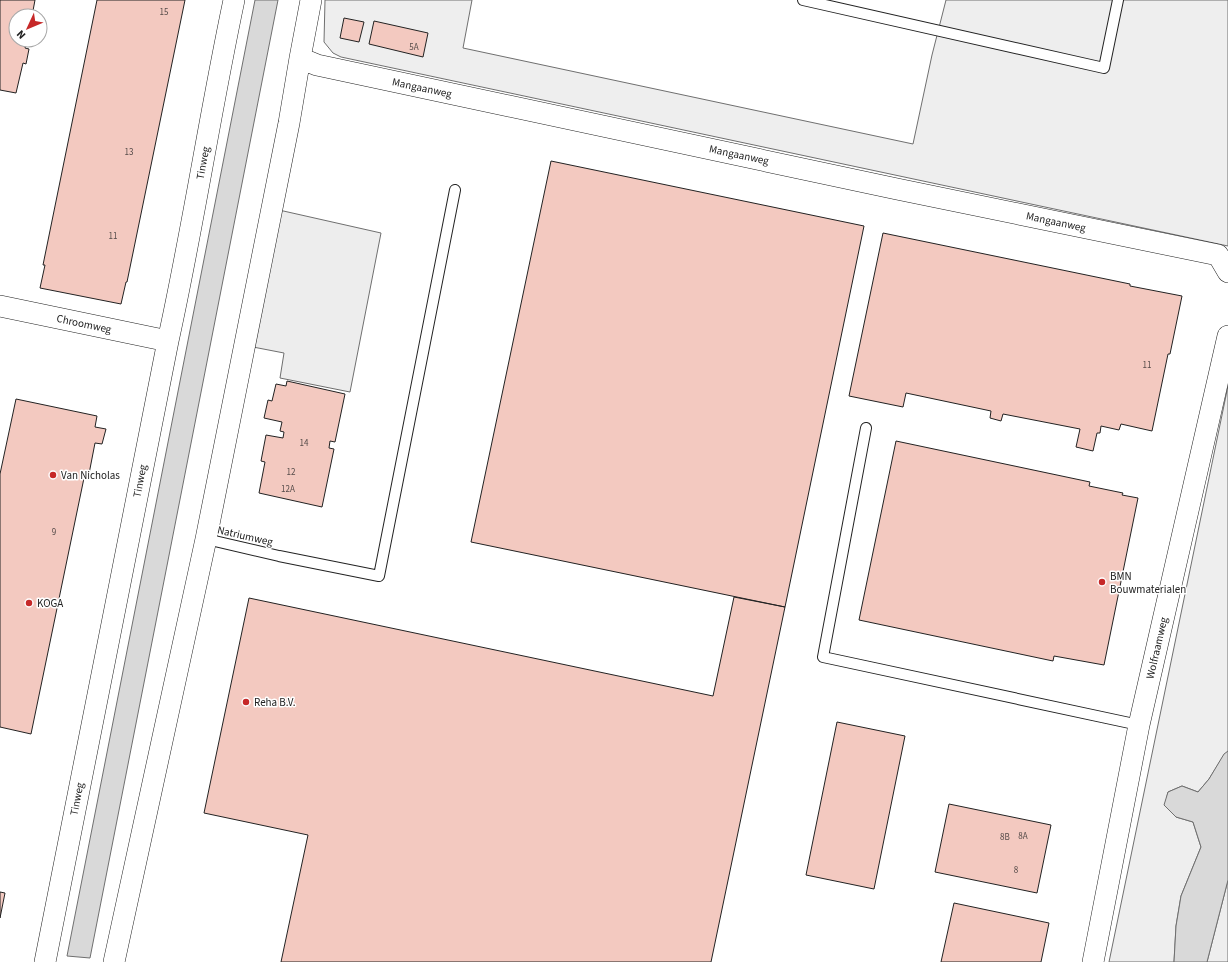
<svg xmlns="http://www.w3.org/2000/svg" width="1228" height="962" font-family="'Source Sans 3',sans-serif">
<rect width="100%" height="100%" fill="#fff"/>
<path fill="#eee" stroke="#6f6f6f" d="M325 0H472L463 48 913 144 932 55 946 0H1228V246L341 57 333 53 324 42Z
M1228 386V751L1224 755 1209 779 1198 792 1182 786 1168 792 1165 805 1176 817 1193 822 1201 847 1181 896 1176 926 1174 962H1109Z
M1228 880V962H1207Z"/>
<path fill="#ededed" stroke="#6f6f6f" d="M279 210 381 233 350 392 280 378 284 353 253 347Z"/>
<path fill="#d9d9d9" stroke="#6f6f6f" d="M255 0H278L90 958 67 956Z
M1228 751V880L1207 962H1174L1176 926 1181 896 1201 847 1193 822 1176 817 1164 805 1168 792 1182 786 1198 792 1209 779 1224 754Z"/>
<path fill="#f3c9c0" stroke="#222" d="M0 0H35L32 16H16V40H27L25 48 29 49 26 64 23 63 16 93 0 90Z
M97 0H185L127 282H126L121 304 40 288 45 265H43Z
M344 18 364 22 359 42 340 38Z
M374 21 428 33 423 57 369 44Z
M551 161 864 226 785 607 471 542Z
M883 233 1130 284V286L1182 296 1170 354H1168L1152 431 1121 424 1119 430 1101 426 1100 433H1097L1093 451 1076 447 1080 429 1003 414 1001 421 990 418 991 411 906 393 903 407 849 396Z
M287 381 345 394 335 442 330 441 329 448 334 449 322 507 259 493 265 462 261 461 266 435 283 438 284 432 280 431 282 422 264 418 268 400 272 401 276 384 286 386Z
M16 399 97 416 95 427 106 429 102 444 95 443 88 479 84 478 31 734 0 727V474Z
M896 441 1090 482 1089 486 1123 493 1122 495 1138 498 1104 665 1054 656 1053 661 859 620Z
M734 597 785 607 711 962H281L308 835 204 813 249 598 713 696Z
M837 722 905 736 874 889 806 875Z
M949 804 1051 825 1037 893 935 872Z
M0 892 5 893 0 918Z
M954 903 1049 923 1041 962H941Z"/>
<g fill="none" stroke-linecap="round" stroke-linejoin="round">
<defs>
<path id="service" d="M803 0 1104 68 1118 0
M866 428 823 657 1139 725
M206 539 279 556 379 576 455 190"/>
<path id="minor" d="M311 0 300 58 317 65 897 189 1218 255 1228 272
M0 306 168 341
M45 962 168 341C193 228 210 113 234 0
M114 962 206 539 289 123 300 58
M1093 962 1139 725 1228 336"/>
</defs>
<use href="#service" stroke="#222" stroke-width="12"/>
<use href="#minor" stroke="#222" stroke-width="22"/>
<use href="#service" stroke="#fff" stroke-width="10"/>
<use href="#minor" stroke="#fff" stroke-width="21"/>
</g>
<g fill="#c62828" stroke="#fff" stroke-width="1.5">
<circle cx="53" cy="475" r="4"/>
<circle cx="1102" cy="582" r="4"/>
<circle cx="29" cy="603" r="4"/>
<circle cx="246" cy="702" r="4"/>
</g>
<g text-anchor="middle" dominant-baseline="central" stroke-width="3" stroke-linejoin="round" paint-order="stroke">
<g font-size="9" fill="#564c4a">
<text x="164" y="12">15</text>
<text x="414" y="47">5A</text>
<text x="129" y="152">13</text>
<text x="113" y="236">11</text>
<text x="1147" y="365">11</text>
<text x="304" y="443">14</text>
<text x="291" y="472">12</text>
<text x="288" y="489">12A</text>
<text x="54" y="532">9</text>
<text x="1023" y="836">8A</text>
<text x="1005" y="837">8B</text>
<text x="1016" y="870">8</text>
</g>
<g font-size="11" fill="#222" stroke="#fff">
<text transform="translate(422 88) rotate(12)">Mangaanweg</text>
<text transform="translate(739 155) rotate(12)">Mangaanweg</text>
<text transform="translate(203 163) rotate(-80)">Tinweg</text>
<text transform="translate(1056 222) rotate(12)">Mangaanweg</text>
<text transform="translate(84 324) rotate(12)">Chroomweg</text>
<text transform="translate(140 481) rotate(-79)">Tinweg</text>
<text transform="translate(245 536) rotate(13)">Natriumweg</text>
<text transform="translate(1157 648) rotate(-77)">Wolfraamweg</text>
<text transform="translate(77 799) rotate(-79)">Tinweg</text>
</g>
<g font-size="11" fill="#222" stroke="#fff" text-anchor="start">
<text x="61" y="475">Van Nicholas</text>
<text x="1110" y="576">BMN<tspan x="1110" dy="13">Bouwmaterialen</tspan></text>
<text x="37" y="603">KOGA</text>
<text x="254" y="702">Reha B.V.</text>
</g>
</g>
<g transform="translate(28 28) rotate(226)"><circle r="19" fill="#ffffff" stroke="#a7a7a7"/>
<path d="M0-3L7 15L0 10L-7 15Z" fill="#c62828"/>
<text y="-6" font-size="11" font-weight="bold" text-anchor="middle" fill="#222222">N</text>
</g>
</svg>
